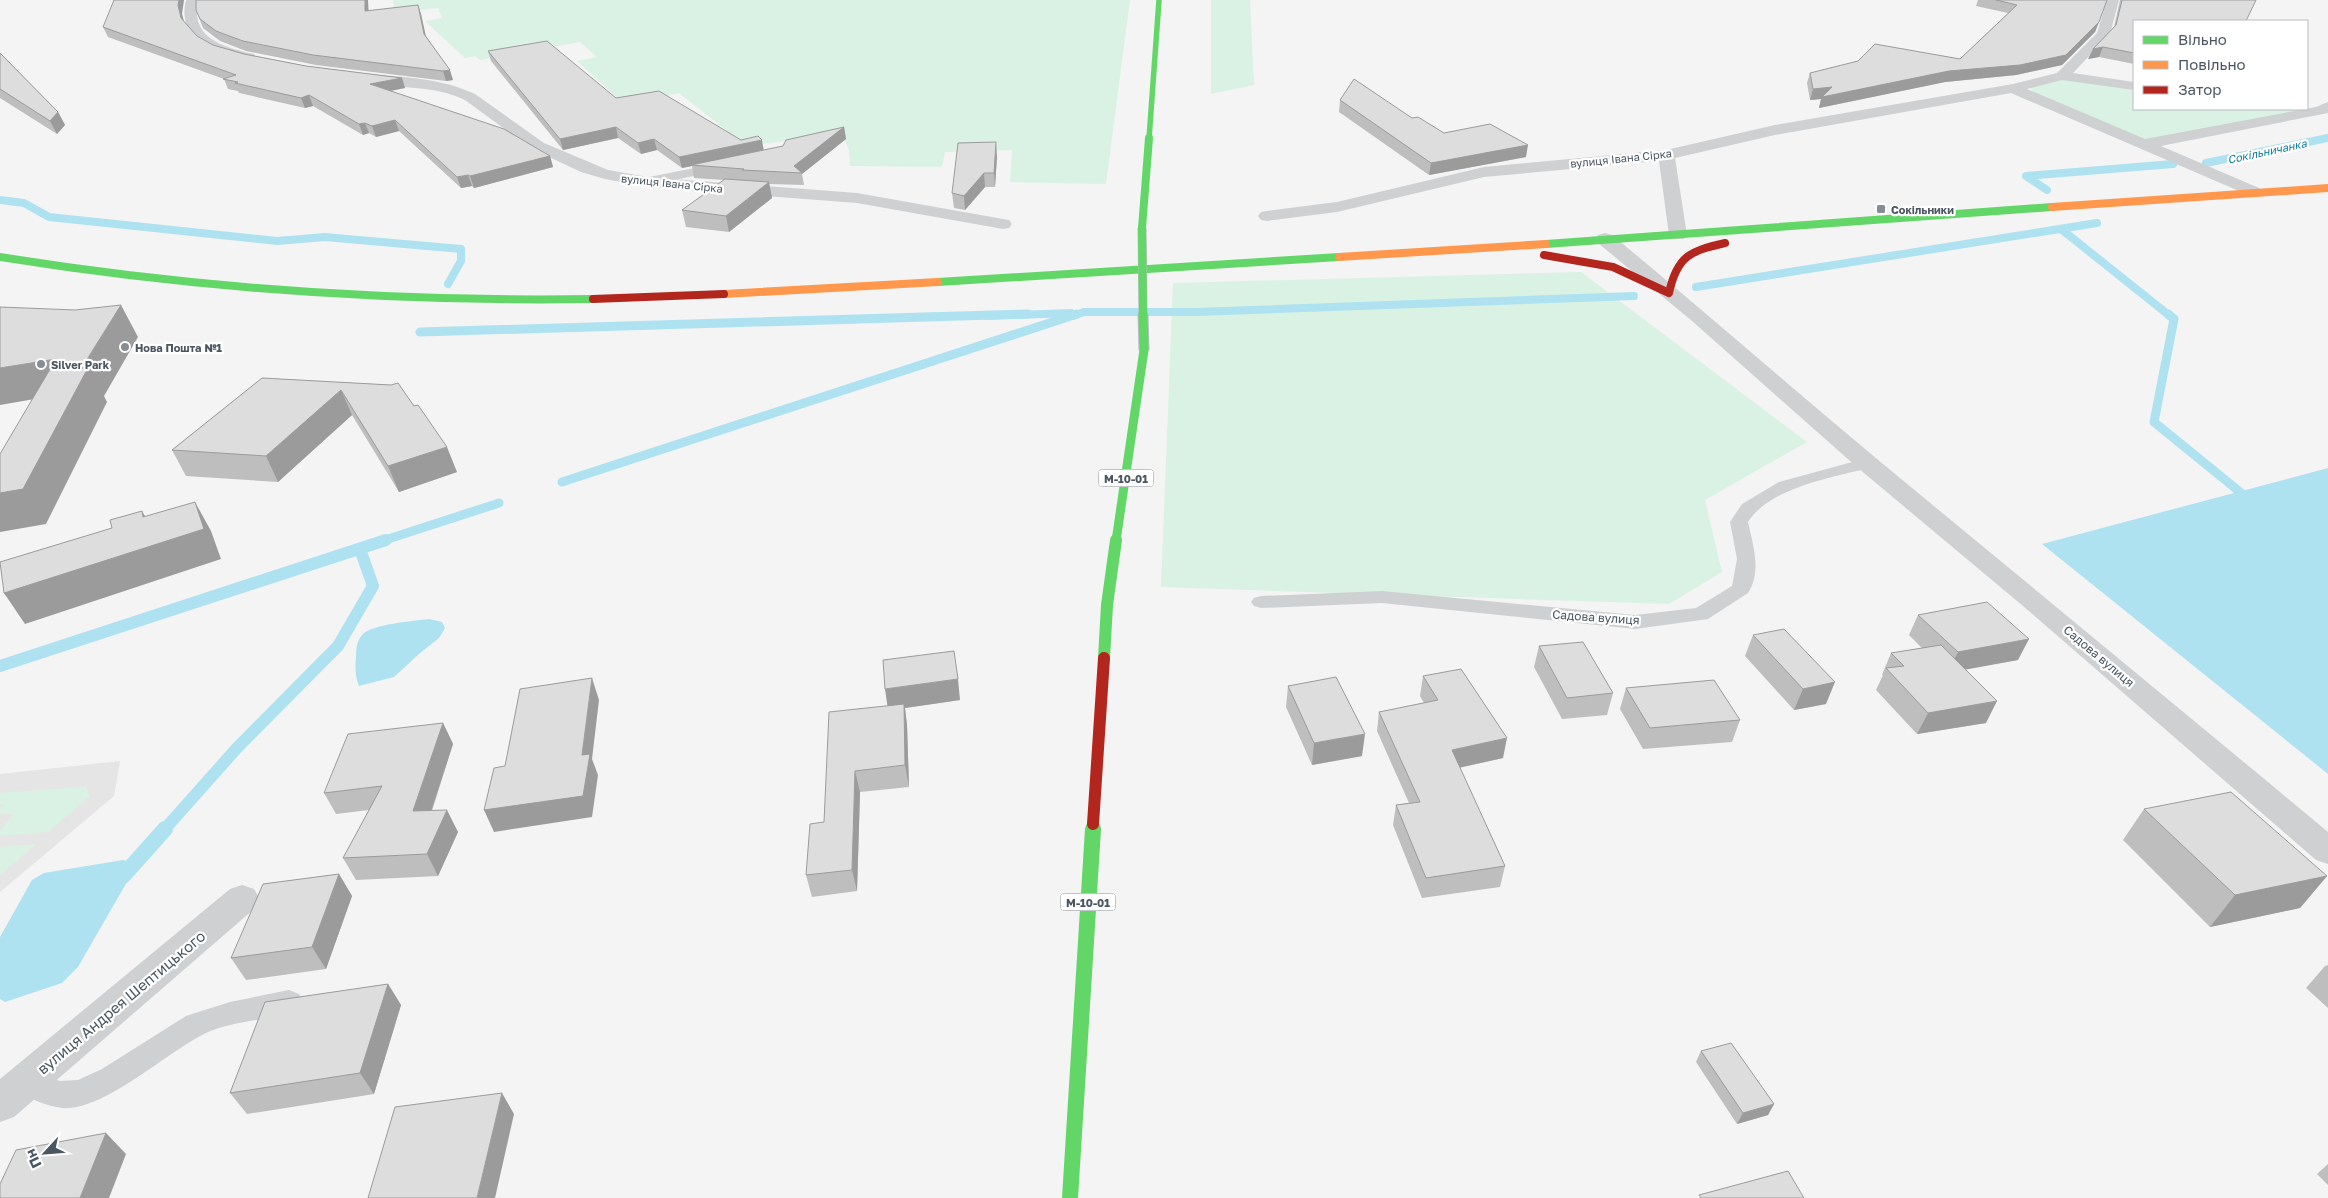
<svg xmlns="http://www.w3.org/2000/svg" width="2328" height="1198" font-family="'Golos Text',sans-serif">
<rect width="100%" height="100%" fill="#f4f4f4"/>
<path fill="#e6e5e6" d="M120 761 114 796 0 892V774Z"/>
<path fill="#d9f2e3" d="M393 0H1130L1106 184 1010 182 1012 150 945 152 942 167 850 166 849 150 842 134 746 146 679 93 624 104 577 61 597 57 580 42 480 60 475 56 465 58 425 21 442 18 438 8 395 13Z
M1211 0H1250L1254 85 1211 94Z
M2061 78 2086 79 2134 86V109H2295L2306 113 2148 140 2130 136 2034 94 2030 87Z
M1581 272 1807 442 1705 500 1722 572 1669 604 1161 587 1173 283Z
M86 787 90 796 48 832 0 836V831L13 814H0V809L3 805 0 804V793Z
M36 844 0 875V847Z"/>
<path fill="#aee2f0" d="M2328 468V774L2042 544Z
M429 619 442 622 445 628 439 638 419 654 394 677 359 686C355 676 355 668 356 656 356 648 357 641 362 635 371 624 414 621 429 619Z
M123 860 133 863 131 875 78 967 62 983 5 1002 0 999V937L32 880 44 873Z"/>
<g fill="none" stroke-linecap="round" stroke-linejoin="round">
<path stroke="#aee2f0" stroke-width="5.5" d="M2324 139 2328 138"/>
<path stroke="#aee2f0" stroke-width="8" d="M2206 163 2328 138
M2047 190 2026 176 2173 164
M0 200 24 203 49 217 277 241 325 237 461 249V261L448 284
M2061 229 2170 316
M1696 287 2097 223
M985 316 1071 313
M1073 316 1084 312H1198L1634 296"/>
<path stroke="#aee2f0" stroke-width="9" d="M2168 314 2174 319 2154 422 2251 501
M420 332 1028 314
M562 482 1077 314
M382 541 499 503"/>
<path stroke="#aee2f0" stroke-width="12" d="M0 666 386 540
M164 830 236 749 338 646 373 586 360 549"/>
<path stroke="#aee2f0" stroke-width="16" d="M123 876 165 829"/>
<path fill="#ced0d2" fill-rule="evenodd" d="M720 163 724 164 726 167 724 170 644 186 638 182 644 178Z
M1867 458 1873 459 1876 463 1873 467C1835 477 1770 487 1748 522 1753 545 1762 572 1748 593L1708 619 1701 620 1635 629 1382 603 1261 608 1254 606 1251 602 1254 598 1261 596 1382 591 1635 615 1696 608 1732 586 1737 559 1730 522 1742 504 1779 482Z
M289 990 299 994 303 1002 299 1010C269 1021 235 1020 206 1033 168 1051 103 1112 62 1108 46 1106 30 1098 15 1092L11 1083 15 1074 25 1070 60 1081 78 1080 102 1069 186 1016 230 1002Z"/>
<path fill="#ced0d2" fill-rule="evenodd" d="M186 0H198C190 39 224 47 254 54L256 57 254 60C246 62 238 59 231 57 202 49 178 33 186 0Z
M2107 0H2119L2110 34 2073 73 2134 82V90L2062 80 2027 89 2145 139 2316 107 2328 102V113L2161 146 2259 188 2262 192 2259 196 2253 197 2011 93 1775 135 1675 158 1687 235 1684 239H1672L1669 235 1659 161 1484 177 1337 212 1267 221 1261 220 1258 216 1261 212 1267 211 1337 202 1484 167 1666 150 1775 125 2013 84 2057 73 2097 33Z
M367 74C404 77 441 78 475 94L544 143 608 170 648 177 857 193 1003 219 1009 220 1012 224 1009 228 1003 229 857 203 648 187 605 179 581 172 532 149 465 100C432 84 397 90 362 81L360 78 362 75Z
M1605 233 1612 235C1701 308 1788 385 1877 459 2027 583 2178 707 2328 832V864L2316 860 2023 606 1858 468 1692 321 1598 243 1596 239 1598 235Z
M242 885 254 889 260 899 254 909 14 1117 0 1122V1079L230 889Z"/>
<path stroke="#63d668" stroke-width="5.5" d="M1149 139 1159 0"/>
<path stroke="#63d668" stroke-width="8" d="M1142 228 1149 138
M1546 244 2052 207
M0 257C199 289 391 302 593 299
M938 282 1339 257"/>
<path stroke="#63d668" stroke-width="9" d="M1116 541 1144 350"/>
<path stroke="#63d668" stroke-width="12" d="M1104 658 1107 605 1116 540
M1093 830V824"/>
<path stroke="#63d668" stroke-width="16" d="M1070 1198 1093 829"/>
<path stroke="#ff974d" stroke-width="8" d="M2052 207 2328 188
M1339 257 1546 244
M724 294 938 282"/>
<path stroke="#b3261e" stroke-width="8" d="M1544 255 1613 267 1669 293C1677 256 1690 251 1725 243
M593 299 724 294"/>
<path stroke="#b3261e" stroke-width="12" d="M1093 824 1104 658"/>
<defs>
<path id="fast-bridge-far1" d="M1142 228 1143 316"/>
<path id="fast-bridge" d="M1143 314 1144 350"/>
</defs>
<use href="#fast-bridge-far1" stroke="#b9bec3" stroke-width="9" stroke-linecap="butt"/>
<use href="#fast-bridge" stroke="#b9bec3" stroke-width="11" stroke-linecap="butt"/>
<use href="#fast-bridge-far1" stroke="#63d668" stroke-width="8"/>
<use href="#fast-bridge" stroke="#63d668" stroke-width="9"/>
</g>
<path fill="#bebebf" d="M196 0H368V11L418 5 421 14 426 36 453 80 446 81 316 65 246 51 220 41 203 28 196 10Z
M1978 0H2107L2095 32 2062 65 2016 75 1945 82 1819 108 1821 99 1810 100 1807 83 1810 73 1960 59 2008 13 1976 6Z
M2120 0H2256L2134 21V64L2099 57 2088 59 2114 27Z
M182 14 184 21 197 36 213 45 244 54 306 66 402 78 405 88 391 91 550 156 553 167 474 188 472 186 461 188 399 131 376 137 369 133 363 135 313 106 305 108 239 93 238 91 228 89 224 79 108 37 103 27Z
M488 51 616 98 741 140 764 150 783 146 844 127 846 139 802 174 804 185 769 184 772 198 729 232 686 227 682 210 724 180 694 178 692 166 682 168 657 150 641 154 618 138 563 150 491 61Z
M0 53 58 112 65 125 57 134 0 98Z
M1340 100 1412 118 1444 133 1526 157 1429 175 1339 112Z
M997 156 995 187H985L965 210 954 208 952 193Z
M262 378 391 385 457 472 399 492 352 415 278 482 186 476 172 450Z
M1918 615 2018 660 1965 669 1986 723 1917 734 1876 690 1883 675H1882L1891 653 1922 648 1909 635Z
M1753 635 1826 704 1794 710 1745 656Z
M1539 646 1613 693 1607 715 1562 719 1534 667Z
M1423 676 1503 758 1459 768 1505 866 1500 887 1422 898 1393 825 1396 805 1409 803 1377 731 1379 712 1424 703 1420 696Z
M1288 686 1362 756 1312 765 1286 707Z
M1626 688 1740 720 1732 742 1643 749 1620 709Z
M960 700 905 708 907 725 909 787 860 792 857 891 812 897 806 875 824 822 888 706Z
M443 723 453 744 432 811 458 832 438 876 356 880 343 858 369 810 336 814 324 793Z
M2144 809 2327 876 2300 908 2210 927 2123 840Z
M339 874 352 896 326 969 246 980 231 958Z
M2328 965V1008L2306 988 2325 966Z
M388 984 401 1005 374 1094 247 1114 230 1093Z
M1701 1051 1774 1104 1768 1115 1737 1124 1696 1062Z
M2328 1164V1185L2317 1174Z"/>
<path fill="#9b9b9b" d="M179 0H184L182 14 185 27 181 18 178 5Z
M365 0H368L369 20 365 11Z
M418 5 421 14 427 43 424 34Z
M2099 22 2095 32 2062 65 2016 75 1945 82 1819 108 1821 99 1810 100 1813 89 1832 87 1829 96Z
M2103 47 2099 57 2088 59 2093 49Z
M450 70 453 80 446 81 443 71Z
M402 78 405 88 373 94 370 84Z
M309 95 313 106 305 108 301 98Z
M58 112 65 125 57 134 50 121Z
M395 120 399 131 376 137 372 126Z
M365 123 369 133 363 135 359 124Z
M616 127 618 138 563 150 560 139Z
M844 127 846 139 802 174V173L794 166Z
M654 139 657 150 641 154 638 143Z
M762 140 764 152 691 165 692 166 682 168 679 157Z
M996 142 997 156 995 187 994 173Z
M1528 145 1526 157 1429 175 1431 163Z
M550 156 553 167 474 188 470 176Z
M984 173 985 187 965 210 964 196Z
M468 175 472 186 461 188 457 177Z
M769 182 772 198 729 232 726 216Z
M121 305 138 337 104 396 107 402 46 524 0 532V493L81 369Z
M56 359 75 392 0 405V368Z
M341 390 352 415 278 482 266 456Z
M447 447 457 472 399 492 388 466Z
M195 502 211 531 221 559 25 624 4 593 143 517 142 511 159 540Z
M2029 639 2018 660 1947 673 1958 652Z
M592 678 599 700 592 759 598 775 592 817 494 832 484 810 582 755Z
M958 679 960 700 905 708 907 725 909 787 905 765 888 710 885 689Z
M1835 682 1826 704 1794 710 1803 689Z
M1997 701 1986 723 1917 734 1928 713Z
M443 723 453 744 424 833 413 811Z
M1365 734 1362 756 1312 765 1314 743Z
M1507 738 1503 758 1448 770 1452 750Z
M855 771 860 792 857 891 852 870Z
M447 810 458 832 438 876 427 854Z
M339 874 352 896 326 969 312 947Z
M2327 876 2300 908 2210 927 2235 895Z
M388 984 401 1005 374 1094 360 1073Z
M502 1093 514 1114 495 1198H477Z
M1774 1104 1768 1115 1737 1124 1743 1113Z
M106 1133 126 1154 109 1198H80Z"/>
<path fill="#ddddde" stroke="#9b9b9b" d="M114 0H179L178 5 181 18 197 36 213 45 244 54 306 66 402 78 370 84 504 129 550 156 470 176 468 175 457 177 395 120 372 126 365 123 359 124 309 95 301 98 235 83 238 82 223 79 236 75 103 27Z
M196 0H365V11L418 5 424 34 450 70 443 71 313 55 243 41 216 31 200 19 196 10Z
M1996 0H2107L2099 22 2066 55 2020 65 1949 71 1822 97 1832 87 1813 89 1810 73 1858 61 1875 44 1960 59 2017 5Z
M2122 0H2256L2246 21H2134V53L2103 47 2093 49 2116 25Z
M547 41 616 98 659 91 741 140 758 136 762 140 679 157 654 139 638 143 616 127 560 139 488 51Z
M0 53 58 112 50 121 0 89Z
M1354 79 1412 118 1418 117 1444 133 1490 124 1528 145 1431 163 1340 100Z
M844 127 794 166 802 173 742 170 744 169 691 165 783 146 786 140Z
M996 142 994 173H984L964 196 952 193 958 143Z
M725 179 769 182 726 216 682 210Z
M121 305 81 369 88 368 23 489 0 493V454L56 359 0 368V307L75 310Z
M262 378 391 385 398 383 414 406 418 405 447 447 388 466 341 390 266 456 172 450Z
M195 502 204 529 4 593 0 562 112 528 110 520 142 511 143 517Z
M1987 602 2029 639 1958 652 1918 615Z
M1784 629 1835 682 1803 689 1753 635Z
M1583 642 1613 693 1567 698 1539 646Z
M1941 645 1997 701 1928 713 1886 668 1904 666 1891 653Z
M954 651 958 679 885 689 883 660Z
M1461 669 1507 738 1452 750 1505 866 1426 878 1396 805 1420 802 1379 712 1438 700 1423 676Z
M1336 677 1365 734 1314 743 1288 686Z
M592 678 582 755 590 754 583 796 484 810 494 768 505 766 520 689Z
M1714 680 1740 720 1650 728 1626 688Z
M904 704 905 765 855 771 852 870 806 875 810 824 824 822 829 712Z
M443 723 413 811 447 810 427 854 343 858 382 786 324 793 348 734Z
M2231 792 2327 876 2235 895 2144 809Z
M339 874 312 947 231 958 263 884Z
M388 984 360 1073 230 1093 265 1002Z
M1731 1043 1774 1104 1743 1113 1701 1051Z
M502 1093 477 1198H368L395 1107Z
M106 1133 80 1198H0V1184L16 1150Z
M1788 1171 1804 1198H1701L1699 1195Z"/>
<g fill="#868d94" stroke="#fff" stroke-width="2">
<rect x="1876" y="204" width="10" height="10" rx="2.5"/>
<circle cx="125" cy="347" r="5"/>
<circle cx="41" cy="364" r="5"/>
</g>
<g text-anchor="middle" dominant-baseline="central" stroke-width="4.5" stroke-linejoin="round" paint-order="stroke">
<g font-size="11" font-style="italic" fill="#0c7c9b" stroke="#fff">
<text transform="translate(2267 151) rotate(-12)">Сокільничанка</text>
</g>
<g font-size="11" fill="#4a5661" stroke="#fff">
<text transform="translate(1621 158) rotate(-6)">вулиця Івана Сірка</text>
<text transform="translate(672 183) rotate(6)">вулиця Івана Сірка</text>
</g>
<g font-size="11" font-weight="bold" fill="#4a5661" stroke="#fff" text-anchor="start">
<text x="1891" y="209">Сокільники</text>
<text x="135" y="347">Нова Пошта №1</text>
<text x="51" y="364">Silver Park</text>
</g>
<g fill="#fff" stroke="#808990" stroke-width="1">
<rect x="1098.5" y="469.5" width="55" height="17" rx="4"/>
<rect x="1060.5" y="893.5" width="55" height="17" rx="4"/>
</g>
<g font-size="11" font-weight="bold" fill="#4a5661">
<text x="1126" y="478">М-10-01</text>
<text x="1088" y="902">М-10-01</text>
</g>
<g font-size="12" fill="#4a5661" stroke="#fff">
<text transform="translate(1596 617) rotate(4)">Садова вулиця</text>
<text transform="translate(2099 656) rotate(40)">Садова вулиця</text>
</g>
<g font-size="15" fill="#4a5661" stroke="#fff">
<text transform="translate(121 1002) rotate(-40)">вулиця Андрея Шептицького</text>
</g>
</g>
<rect x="2133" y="20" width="175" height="90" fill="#ffffff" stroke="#b7bbc0"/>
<rect x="2143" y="36" width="25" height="8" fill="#63d668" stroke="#b7bbc0"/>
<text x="2178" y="45" font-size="15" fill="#4a5661">Вільно</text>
<rect x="2143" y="61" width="25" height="8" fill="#ff974d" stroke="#b7bbc0"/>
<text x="2178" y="70" font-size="15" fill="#4a5661">Повільно</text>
<rect x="2143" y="86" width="25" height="8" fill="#b3261e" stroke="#b7bbc0"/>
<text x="2178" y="95" font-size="15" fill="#4a5661">Затор</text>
<g transform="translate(45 1153) rotate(244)" stroke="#ffffff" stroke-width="4" paint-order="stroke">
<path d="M0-4L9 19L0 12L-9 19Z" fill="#4a5661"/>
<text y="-8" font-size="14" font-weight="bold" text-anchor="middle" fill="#4a5661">Пн</text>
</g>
</svg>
